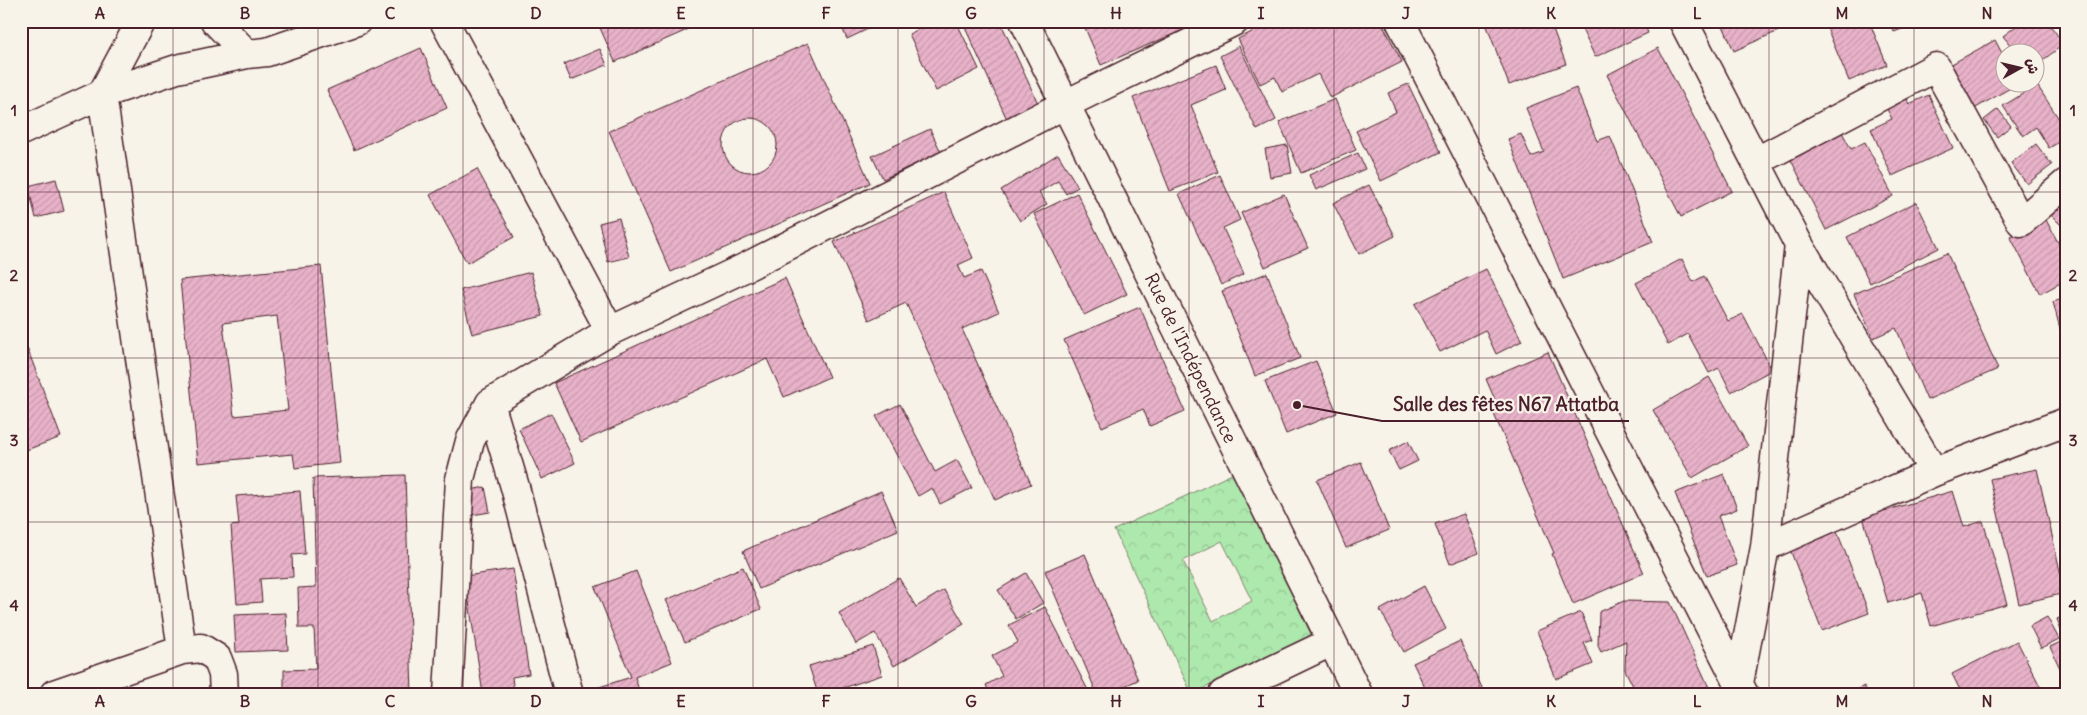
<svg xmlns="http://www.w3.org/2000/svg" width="2087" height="715" font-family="Delius,'Playpen Sans Arabic',sans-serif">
<defs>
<pattern id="forest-crowns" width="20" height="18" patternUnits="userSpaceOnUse" patternTransform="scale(1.25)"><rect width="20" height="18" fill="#ade8ad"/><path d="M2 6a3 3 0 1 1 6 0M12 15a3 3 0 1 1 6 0" fill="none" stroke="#96c795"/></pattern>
<pattern id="building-hatch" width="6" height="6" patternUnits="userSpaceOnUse" patternTransform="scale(1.25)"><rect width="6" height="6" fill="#e8b2c9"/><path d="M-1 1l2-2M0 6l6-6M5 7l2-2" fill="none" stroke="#c899ad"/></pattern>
</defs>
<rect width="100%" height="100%" fill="#f7f3e8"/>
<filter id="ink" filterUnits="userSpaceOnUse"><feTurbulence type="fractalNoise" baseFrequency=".02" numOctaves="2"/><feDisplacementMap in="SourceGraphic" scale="10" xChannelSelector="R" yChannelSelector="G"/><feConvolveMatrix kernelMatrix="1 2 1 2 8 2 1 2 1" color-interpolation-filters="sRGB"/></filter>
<g filter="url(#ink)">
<path fill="url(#forest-crowns)" stroke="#7c846c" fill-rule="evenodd" d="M1234 473 1312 636 1192 694 1114 530ZM1222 541 1252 601 1213 621 1183 561Z"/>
<path fill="url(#building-hatch)" stroke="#4a1f2b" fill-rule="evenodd" d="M597 21H684L687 30 615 62Z
M839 21H885L847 39Z
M935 21H956L979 69 936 91 909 34Z
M962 21H1000L1043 114 1011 128Z
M1082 21H1215L1193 35 1190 27 1101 65Z
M1273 21H1381L1402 62 1330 98 1318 74 1282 92 1275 77 1260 84 1238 39Z
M1485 21H1550L1566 64 1509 85Z
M1578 21H1643L1648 33 1595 57Z
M1721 21H1783L1785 28 1734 51Z
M1824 21H1869L1887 65 1849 81Z
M1891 21H1923L1894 32Z
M2023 21H2047L2064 44 2034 67V52H2016L2003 36Z
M2056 21H2066V36Z
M1995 40 2004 57V82L2019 83 1974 109 1948 66Z
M808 43 870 183 671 272 609 131Z
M1239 46 1276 120 1257 130 1220 56Z
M421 48 447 108 354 150 327 90Z
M1658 48 1732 191 1681 217 1607 75Z
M600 49 607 65 571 80 564 64Z
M1216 65 1226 90 1191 105 1218 172 1170 191 1133 98Z
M1408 84 1441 152 1381 181 1356 131 1396 112 1388 93Z
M2037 85 2066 130V138L2049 148 2036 127 2023 136 2003 106Z
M1576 88 1597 141 1610 136 1653 242 1563 279 1508 139 1521 134 1531 157 1544 152 1526 108Z
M1929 95 1953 148 1892 176 1871 129 1892 119 1885 105 1906 96 1909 104Z
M1335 99 1356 150 1301 173 1279 122Z
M1829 108 1851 149 1865 142 1893 196 1826 230 1778 134Z
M1998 109 2011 126 1997 137 1984 120Z
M723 145a27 27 0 1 1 54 0a27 27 0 1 1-54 0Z
M930 129 941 152 883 179 872 156Z
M2036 144 2052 165 2027 184 2011 163Z
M1287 145 1292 173 1270 177 1265 149Z
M1358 153 1365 169 1316 190 1309 175Z
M1058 154 1078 187 1066 194 1058 181 1039 192 1047 204 1020 221 1001 190Z
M477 169 514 237 467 263 430 195Z
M1220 175 1240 220 1223 228 1244 274 1221 285 1179 194Z
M56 179 64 211 36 218 28 186Z
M2066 179V230L2040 204Z
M1369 185 1395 236 1359 254 1333 203Z
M944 192 973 258 958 265 964 278 981 271 999 312 962 329 1031 484 995 500 906 303 869 320 834 242Z
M1077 193 1127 294 1084 315 1034 214Z
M1284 194 1308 248 1265 267 1241 213Z
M1916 202 1939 248 1870 283 1847 237Z
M619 218 629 257 608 262 599 223Z
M2045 218 2062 250 2066 248V280L2040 294 2010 236Z
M1947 253 1998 369 1927 400 1896 328 1873 338 1854 294Z
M1682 259 1693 282 1704 276 1728 321 1743 314 1772 370 1731 392 1719 368 1709 373 1688 334 1668 345 1636 283Z
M321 266 340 463 295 468 293 454 198 463 180 280ZM277 316 288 410 234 416 223 323Z
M1486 269 1522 341 1496 354 1485 330 1440 352 1415 304Z
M531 272 543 316 472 334 461 290Z
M1267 273 1300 358 1255 376 1222 291Z
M785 278 829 377 784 397 767 359 581 442 554 383Z
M2066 298V351L2053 302Z
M1140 307 1185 411 1150 426 1143 409 1102 427 1064 340Z
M21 332 61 437 21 452Z
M1548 352 1644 573 1573 604 1552 554 1554 553 1493 412 1499 409 1486 379Z
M1316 361 1337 413 1286 434 1265 381Z
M1709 377 1748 446 1692 478 1653 410Z
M900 404 935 472 957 460 972 488 940 504 932 488 918 496 876 416Z
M551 413 575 463 542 479 519 429Z
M1408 441 1418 461 1399 470 1389 451Z
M1361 462 1389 530 1346 548 1317 480Z
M2037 469 2065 593 2019 604 1990 479Z
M1724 474 1737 509 1718 516 1737 565 1707 576 1675 493Z
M405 475 412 694H284V670L316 669 314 628H299L298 588 316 587 313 478Z
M485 487 490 512 466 516 461 492Z
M300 491 305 554 292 555 293 577 260 579 262 602 237 604 231 526 239 525 236 496Z
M881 491 898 530 759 589 743 551Z
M1953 491 1964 527 1983 521 2007 604 1931 626 1922 593 1888 603 1863 517Z
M1464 514 1479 553 1450 564 1435 524Z
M1836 529 1869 613 1822 631 1789 547Z
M1085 554 1138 680 1106 694H1097L1045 571Z
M743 567 761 609 685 642 666 600Z
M513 569 529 674 512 677 514 694H483L465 576Z
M636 571 672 662 635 677 640 694H591L590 690 631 677 595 587Z
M1026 573 1043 603 1016 619 998 590Z
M899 578 916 607 944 590 964 624 894 666 875 633 856 644 839 613Z
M1424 586 1446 629 1404 652 1380 610Z
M1624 601 1670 602 1712 694H1637L1625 670 1626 641 1601 652 1598 646 1599 612Z
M1045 607 1090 694H990L986 685 1002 676 992 656 1018 642 1009 625Z
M1581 612 1592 640 1584 643 1593 664 1556 679 1537 631Z
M286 613 288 650 236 652 234 615Z
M2066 615V681L2050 647 2065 640 2057 619Z
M2047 617 2059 639 2041 648 2030 626Z
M1460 641 1485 694H1428L1413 663Z
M2017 641 2044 694H1962L1952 674Z
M873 646 882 675 825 694H818L809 666Z
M1864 686 1868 694H1849Z"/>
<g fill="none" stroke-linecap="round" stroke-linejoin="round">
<defs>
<path id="minor" d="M215 21 247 54
M444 21 610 331
M1400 21 1744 694
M1683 21 1799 245 1765 547 1739 683
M21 131 102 94 177 69 247 54 267 52 357 21
M1757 161 1936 67 2021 222 2066 183
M490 403 515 487 569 694
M1934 472 2066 422
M1765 547 1934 472 1799 245
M182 650 201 648 217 658 223 674 224 694
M54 694 182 650 102 94 141 21
M448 694 460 479 470 441 490 403 610 331 744 268 1066 104 1235 21
M1223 694 1331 642"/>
<path id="major" d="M1024 21 1358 694"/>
</defs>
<use href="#minor" stroke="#4a1f2b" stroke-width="31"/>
<use href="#major" stroke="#4a1f2b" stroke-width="31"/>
<use href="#minor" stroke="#f7f3e8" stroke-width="28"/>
<use href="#major" stroke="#f7f3e8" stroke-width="28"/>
</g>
</g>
<path fill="none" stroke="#4a1f2b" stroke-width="1" stroke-opacity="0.55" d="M173 21V694M318 21V694M463 21V694M608 21V694M753 21V694M898 21V694M1044 21V694M1189 21V694M1334 21V694M1479 21V694M1624 21V694M1769 21V694M1914 21V694M21 192H2066M21 358H2066M21 522H2066"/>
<g text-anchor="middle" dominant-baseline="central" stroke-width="4.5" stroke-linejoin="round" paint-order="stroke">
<g font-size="18" fill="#4a1f2b" stroke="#f7f3e8">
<text transform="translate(1191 358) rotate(64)">Rue de l'Indépendance</text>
</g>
</g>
<path fill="none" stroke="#4a1f2b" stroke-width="2" d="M1297 405L1382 421H1629"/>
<circle fill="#4a1f2b" stroke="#f7f3e8" stroke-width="2" cx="1297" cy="405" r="5"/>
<g font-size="19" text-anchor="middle" font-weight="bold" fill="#4a1f2b" stroke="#f7f3e8" stroke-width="4.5" stroke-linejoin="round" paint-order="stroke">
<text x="1506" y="411">Salle des fêtes N67 Attatba</text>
</g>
<rect width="2087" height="715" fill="none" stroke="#f7f3e8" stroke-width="55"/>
<g transform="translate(2020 68) rotate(82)"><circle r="24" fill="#f7f3e8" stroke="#b29e9c"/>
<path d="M0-4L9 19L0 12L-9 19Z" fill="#4a1f2b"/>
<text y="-8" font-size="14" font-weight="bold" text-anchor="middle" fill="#4a1f2b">ش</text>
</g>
<rect x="28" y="28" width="2032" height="660" fill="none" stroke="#4a1f2b" stroke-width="2"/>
<g font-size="16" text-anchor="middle" font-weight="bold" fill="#4a1f2b">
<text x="100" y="19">A</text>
<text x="245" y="19">B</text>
<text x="390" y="19">C</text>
<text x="536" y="19">D</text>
<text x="681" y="19">E</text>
<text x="826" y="19">F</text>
<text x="971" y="19">G</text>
<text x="1116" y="19">H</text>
<text x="1261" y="19">I</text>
<text x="1406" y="19">J</text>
<text x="1551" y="19">K</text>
<text x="1697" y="19">L</text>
<text x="1842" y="19">M</text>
<text x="1987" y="19">N</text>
<text x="14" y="116">1</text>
<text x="2073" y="116">1</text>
<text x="14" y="281">2</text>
<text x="2073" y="281">2</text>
<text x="14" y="446">3</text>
<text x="2073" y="446">3</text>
<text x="14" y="611">4</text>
<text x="2073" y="611">4</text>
<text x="100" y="707">A</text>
<text x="245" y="707">B</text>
<text x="390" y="707">C</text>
<text x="536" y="707">D</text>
<text x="681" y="707">E</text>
<text x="826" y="707">F</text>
<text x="971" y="707">G</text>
<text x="1116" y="707">H</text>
<text x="1261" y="707">I</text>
<text x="1406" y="707">J</text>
<text x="1551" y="707">K</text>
<text x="1697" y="707">L</text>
<text x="1842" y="707">M</text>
<text x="1987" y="707">N</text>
</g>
</svg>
